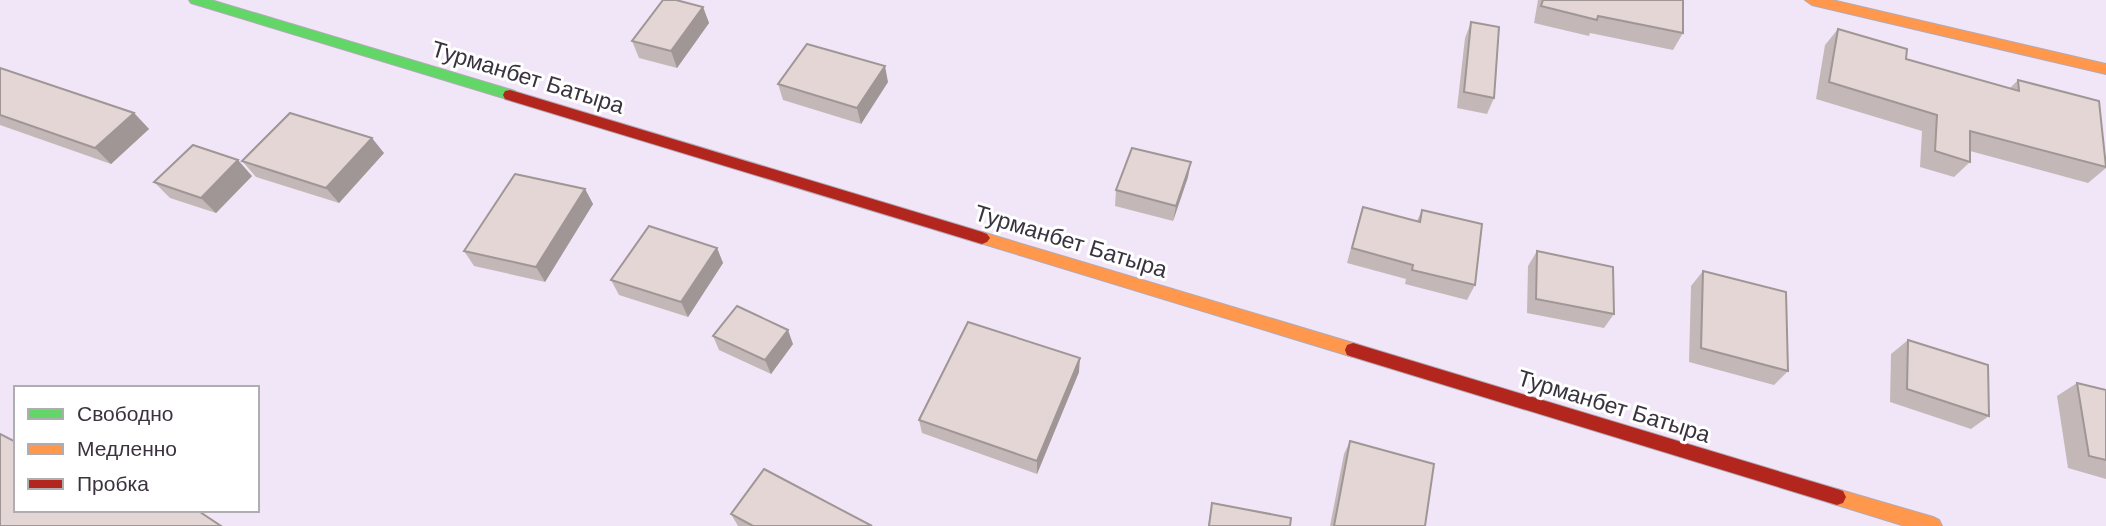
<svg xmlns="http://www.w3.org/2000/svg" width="2106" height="526" font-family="Arial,sans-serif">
<rect width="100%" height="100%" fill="#f1e6f7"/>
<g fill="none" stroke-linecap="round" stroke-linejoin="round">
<defs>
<path id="fast" d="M189 0H211L515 91 517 95 510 100 191 3Z"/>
<path id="slow" d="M1805 0H1832L2106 64V74L1812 5Z
M982 232 1353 343 1359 345 1361 350 1359 355 1353 357 977 242 974 238 977 234Z
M1837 489 1933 517 1939 520 1942 526H1905L1837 505 1831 503 1828 497 1831 491Z"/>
<path id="jam" d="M510 90 982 232 987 234 990 238 987 242 982 244 505 99 503 95 505 91Z
M1353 343 1837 489 1843 491 1846 497 1843 503 1837 505 1353 357 1347 355 1345 350 1347 345Z"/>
</defs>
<use href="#fast" stroke="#b2aab7" stroke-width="2"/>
<use href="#slow" stroke="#b2aab7" stroke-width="2"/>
<use href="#jam" stroke="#b2aab7" stroke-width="2"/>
<use href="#fast" fill="#63d668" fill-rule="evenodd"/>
<use href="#slow" fill="#ff974d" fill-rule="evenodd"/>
<use href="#jam" fill="#b3261e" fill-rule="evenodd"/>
</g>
<path fill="#c3b8b7" d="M1538 0H1683V33L1673 50 1590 33 1589 36 1534 23Z
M703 7 709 23 677 68 639 58 632 41Z
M1471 22 1494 98 1487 114 1457 108 1465 38Z
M1838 29 1906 59 2010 88 2018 80 2106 162V168L2088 183 1970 151V162L1954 177 1920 167 1922 131 1816 99 1825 45Z
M0 68 134 113 149 129 111 164 0 125Z
M888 82 861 124 783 100 778 84Z
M384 153 339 203 256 177 242 161Z
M252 176 216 213 170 198 154 182Z
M1188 177 1173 221 1115 206 1116 190Z
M585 189 593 204 545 282 474 266 464 251Z
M1363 207 1417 221 1422 210 1475 285 1467 300 1405 284 1406 279 1347 263 1358 222Z
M717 248 723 263 688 317 619 295 611 280Z
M1537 251 1614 314 1604 328 1527 313 1528 266Z
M1703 271 1788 371 1774 385 1689 362 1691 286Z
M713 336 793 344 771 374 719 350Z
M1908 340 1989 416 1971 429 1890 402 1891 354Z
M1079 372 1037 474 922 433 919 420Z
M2077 383 2106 390V479L2068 468 2057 396Z
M1350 441 1425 526H1330L1344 454Z
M1212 503 1290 526H1208Z
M731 514 872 526H738Z"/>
<path fill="#9f9695" d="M703 7 709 23 677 68 671 51Z
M885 66 888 82 861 124 857 108Z
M134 113 149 129 111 164 95 148Z
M372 138 384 153 339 203 326 188Z
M238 160 252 176 216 213 201 198Z
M1191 162 1188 177 1173 221 1176 206Z
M585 189 593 204 545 282 536 267Z
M717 248 723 263 688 317 681 302Z
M788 330 793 344 771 374 765 360Z
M1080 358 1079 372 1037 474V461Z"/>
<path fill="#e3d6d5" stroke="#9f9695" stroke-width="2" d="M663 0H676L703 7 671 51 632 41Z
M1543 0H1683V33L1598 16 1597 20 1541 6Z
M1471 22 1499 27 1494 98 1464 92Z
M1838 29 1907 49 1906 59 2019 91 2018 80 2099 101 2106 167 1970 131V162L1935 151 1937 115 1829 82Z
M807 44 885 66 857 108 778 84Z
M0 68 134 113 95 148 0 115Z
M290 113 372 138 326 188 242 161Z
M193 145 238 160 201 198 154 182Z
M1132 148 1191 162 1176 206 1116 190Z
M515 174 585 189 536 267 464 251Z
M1363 207 1420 222 1422 210 1482 224 1475 285 1412 270 1413 265 1352 248Z
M649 226 717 248 681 302 611 280Z
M1537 251 1613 267 1614 314 1536 299Z
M1703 271 1786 292 1788 371 1701 348Z
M737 306 788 330 765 360 713 336Z
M968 322 1080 358 1037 461 919 420Z
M1908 340 1988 365 1989 416 1907 389Z
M2077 383 2106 390V460L2089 456Z
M0 434 16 442V510H197L221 526H0Z
M1350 441 1434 464 1425 526H1334Z
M764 469 872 526H753L731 514Z
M1212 503 1291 518 1290 526H1209Z"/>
<g text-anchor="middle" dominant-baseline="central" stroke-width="6" stroke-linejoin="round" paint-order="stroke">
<g font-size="23" fill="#3a333f" stroke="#fff">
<text transform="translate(528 77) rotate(17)">Турманбет Батыра</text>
<text transform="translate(1071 241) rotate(17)">Турманбет Батыра</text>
<text transform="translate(1614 406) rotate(17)">Турманбет Батыра</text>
</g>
</g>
<rect x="14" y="386" width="245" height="126" fill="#ffffff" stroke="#b0adb2" stroke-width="2"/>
<rect x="28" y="409" width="35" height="10" fill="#63d668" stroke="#b0adb2" stroke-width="2"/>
<text x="77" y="421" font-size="21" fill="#3a333f">Свободно</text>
<rect x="28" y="444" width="35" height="10" fill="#ff974d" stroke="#b0adb2" stroke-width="2"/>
<text x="77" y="456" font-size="21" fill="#3a333f">Медленно</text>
<rect x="28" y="479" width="35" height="10" fill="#b3261e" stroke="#b0adb2" stroke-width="2"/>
<text x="77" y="491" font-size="21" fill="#3a333f">Пробка</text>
</svg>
